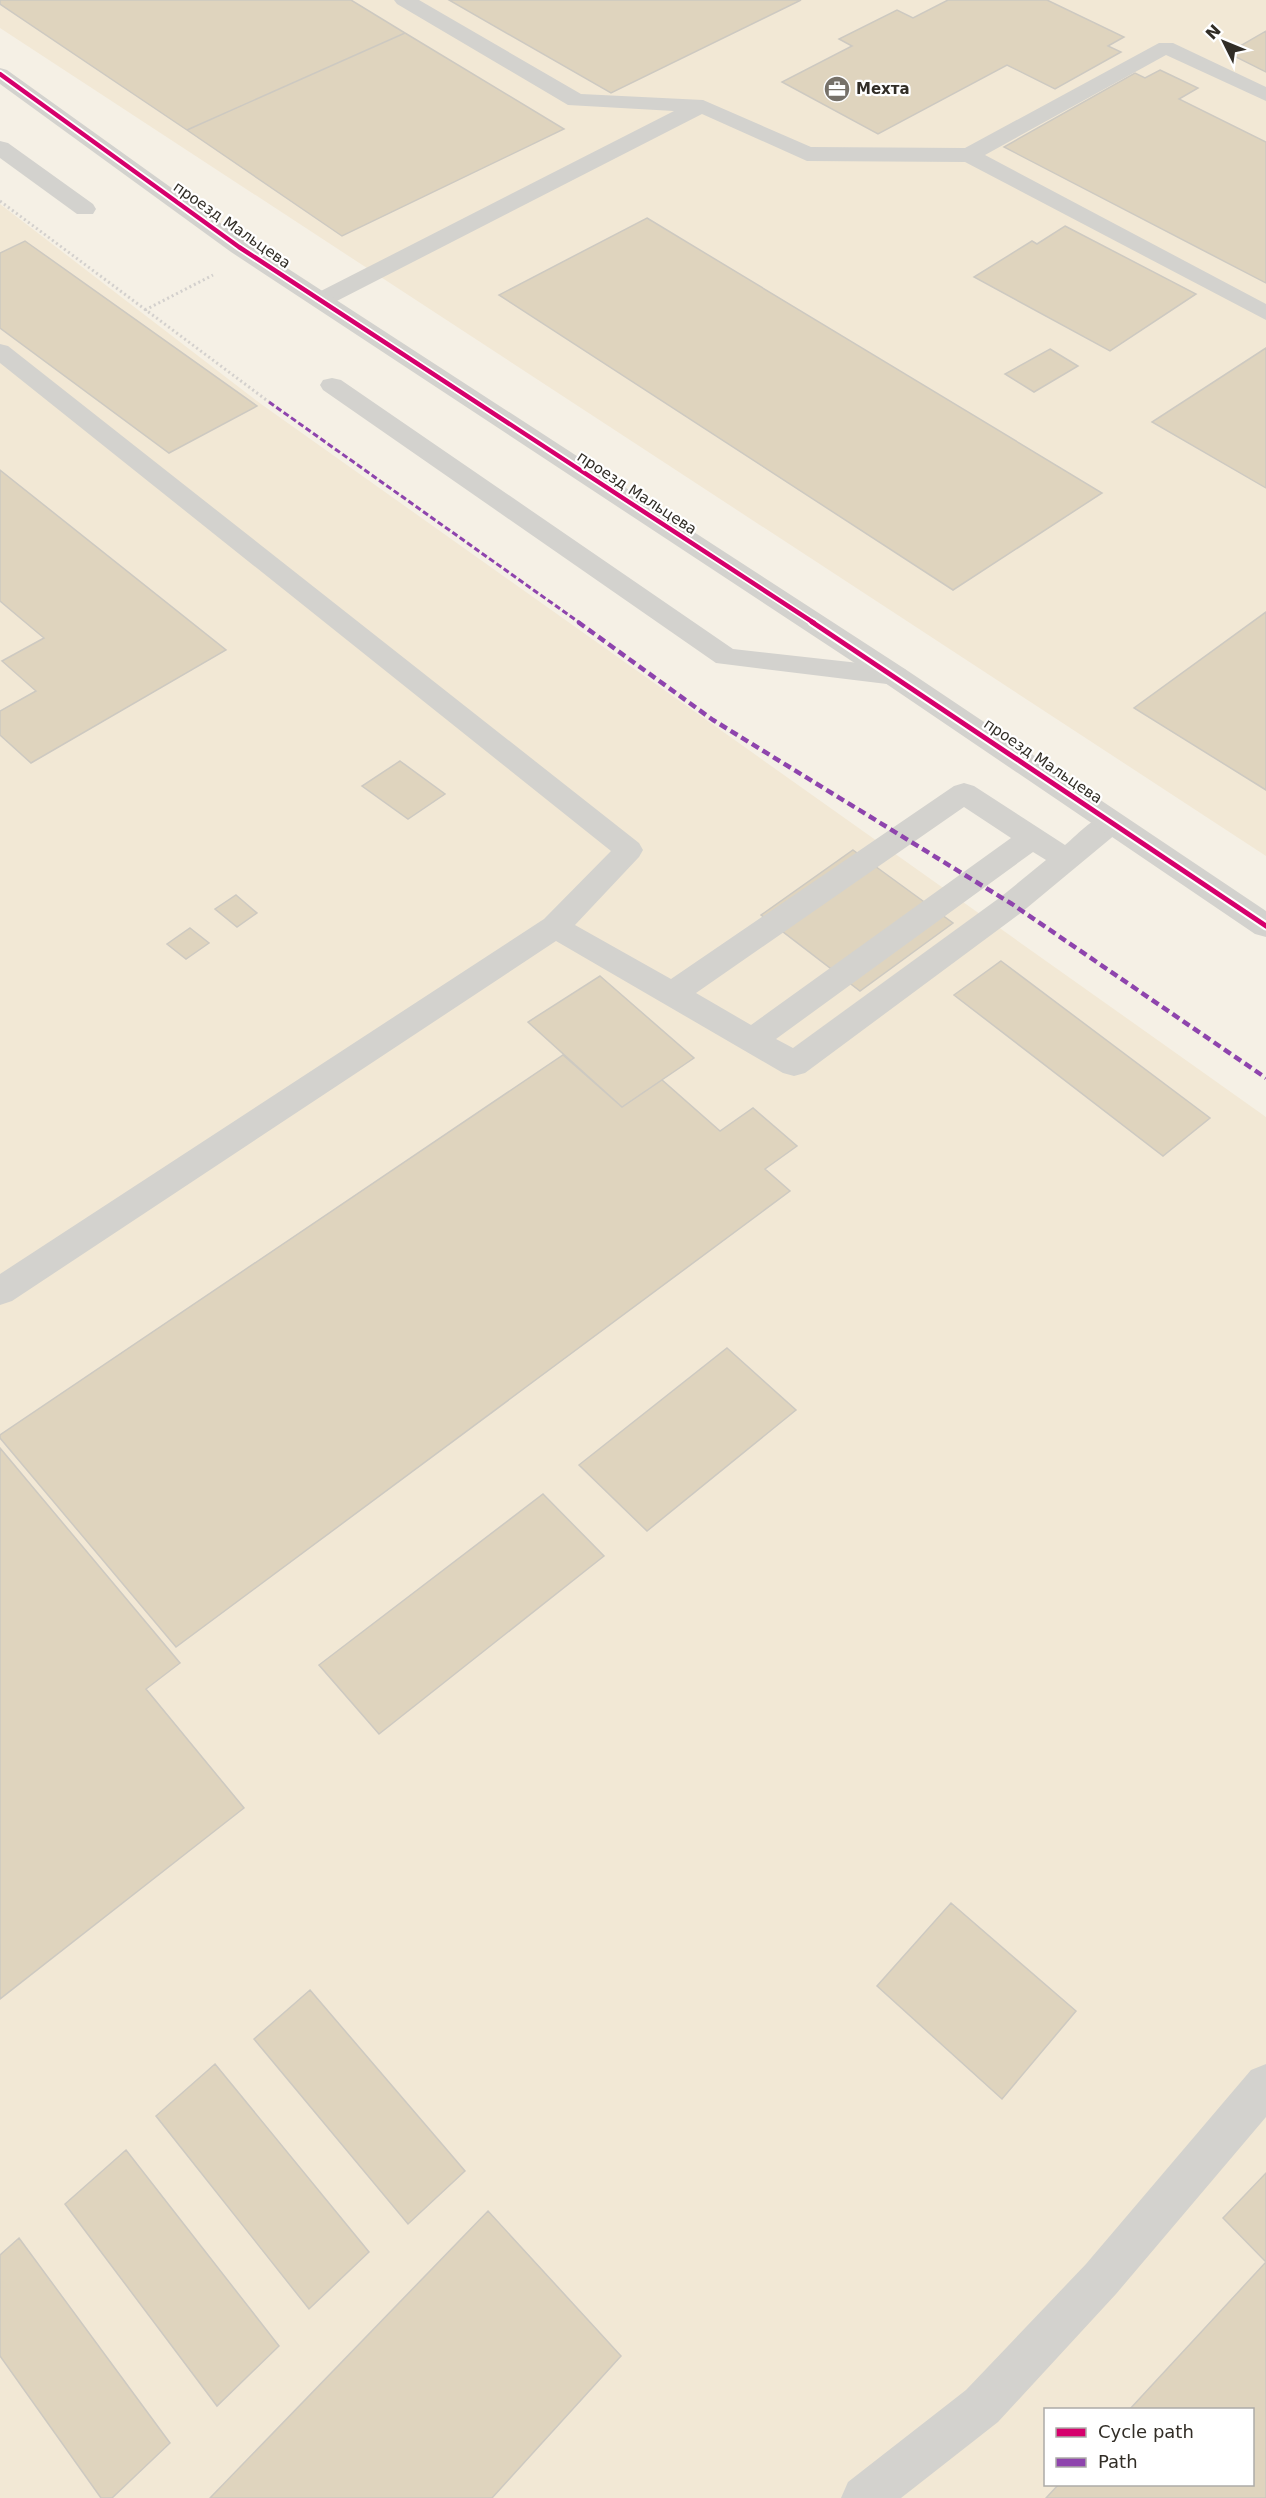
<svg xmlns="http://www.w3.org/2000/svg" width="1266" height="2498" font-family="'DejaVu Sans',sans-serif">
<rect width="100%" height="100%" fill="#f5f0e5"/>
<path fill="#f2e8d5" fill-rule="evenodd" d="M0 0H1266V856L0 28Z
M0 204 261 404 1266 1117V2498H0ZM1046 2410H1252V2484H1046Z"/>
<path fill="#dfd4be" stroke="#cdc9c1" stroke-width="1.5" d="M0 0H351L405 33 187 130 0 4Z
M449 0H801L611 93Z
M948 0H1047L1124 37 1108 46 1121 52 1055 89 1007 65 878 134 782 82 852 46 839 39 897 10 913 18Z
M1266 31V72L1228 53Z
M405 33 564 129 342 236 187 130Z
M1160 70 1198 88 1179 99 1266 142V283L1004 147 1135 73 1145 78Z
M647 218 1102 493 953 590 499 295Z
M1065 226 1196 294 1110 351 974 277 1032 241 1037 244Z
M25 241 257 406 169 453 0 328V253Z
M1266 348V488L1152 422Z
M1050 349 1078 366 1034 392 1005 374Z
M0 470 226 650 31 763 0 735V711L36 691 2 661 44 638 0 601Z
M1266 612V790L1134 708Z
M400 761 445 794 408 819 362 786Z
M853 850 953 923 860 991 761 915Z
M236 895 257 913 237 927 215 909Z
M190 928 209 943 186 959 167 944Z
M1001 961 1210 1118 1163 1156 954 995Z
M600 976 694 1058 622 1107 528 1022Z
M563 1055 622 1107 662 1080 720 1131 753 1108 797 1146 765 1169 790 1191 176 1647 0 1438V1435Z
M727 1348 796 1410 647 1531 579 1465Z
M0 1448 180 1663 146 1689 244 1808 0 1999Z
M543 1494 604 1556 379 1734 319 1665Z
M951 1903 1076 2011 1002 2099 877 1986Z
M310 1990 465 2171 408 2224 254 2039Z
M215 2064 369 2252 309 2309 156 2116Z
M126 2150 279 2346 217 2406 65 2204Z
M1266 2173V2498H1046L1059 2484H1252V2410H1129L1266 2262 1223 2218Z
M488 2211 621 2356 492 2498H210Z
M19 2238 170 2443 112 2498H101L0 2356V2255Z"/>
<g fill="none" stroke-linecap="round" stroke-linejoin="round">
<path stroke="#d3d0cd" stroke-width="3" stroke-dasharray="2 3" stroke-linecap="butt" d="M0 201 269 402
M145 310 213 275"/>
<path fill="#d3d2ce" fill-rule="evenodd" d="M394 0H419L581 94 703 100 811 147 965 148 1159 43H1173L1266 87V101L1166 55 985 155 1266 304V320L965 162 807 161 702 114 329 305H313L309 300 313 295 674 111 568 105 397 4Z
M0 141 8 143 93 204 96 209 93 214H77L0 158Z
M0 344 8 346 639 843 643 850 639 857 575 925 671 979 954 786 964 783 974 786 1065 845C1082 831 1100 808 1122 815L1126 822 1122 829 1022 912 805 1073 794 1076 783 1073 556 941 12 1301 0 1305V1274L544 919 611 851 0 363ZM964 807 1011 838 751 1025 696 993ZM1033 852 1046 860 1002 896 793 1048 776 1039Z
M332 378 341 380 733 649 895 667 905 669 909 676 905 683 895 685 716 663 323 390 320 385 323 380Z
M1266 2064V2117L1116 2294 998 2422 901 2498H841L848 2482 966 2390 1086 2264 1251 2070Z"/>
<path fill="#d3d2ce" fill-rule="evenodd" d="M0 68 7 70 247 242 905 669 1266 911V937L1255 934 885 683 231 252 0 84Z"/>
<path stroke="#8e44ad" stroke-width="3" stroke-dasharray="6 3" stroke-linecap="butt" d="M269 402 580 623"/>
<path stroke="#8e44ad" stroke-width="4.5" stroke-dasharray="8 4.5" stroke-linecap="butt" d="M578 622 713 720 1012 904 1266 1078"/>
<defs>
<path id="cycleway-far1" d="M0 74 239 247 814 623"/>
<path id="cycleway" d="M812 622 1266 926"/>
</defs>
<use href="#cycleway-far1" stroke="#fff" stroke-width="8"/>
<use href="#cycleway" stroke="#fff" stroke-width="9"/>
<use href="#cycleway-far1" stroke="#d6006c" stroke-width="4.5"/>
<use href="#cycleway" stroke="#d6006c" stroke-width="5"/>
</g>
<defs>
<symbol id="office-disc" viewBox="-11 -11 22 22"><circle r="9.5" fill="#767169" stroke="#fff"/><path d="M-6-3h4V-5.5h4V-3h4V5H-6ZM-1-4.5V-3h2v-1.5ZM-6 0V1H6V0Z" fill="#fff"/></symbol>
</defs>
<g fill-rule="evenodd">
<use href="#office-disc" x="822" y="74" width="30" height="30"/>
</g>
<g text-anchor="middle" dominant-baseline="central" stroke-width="4.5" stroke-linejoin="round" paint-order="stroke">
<g font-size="15" font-weight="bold" fill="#312d26" stroke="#fff" text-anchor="start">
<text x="856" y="89">Мехта</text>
</g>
<g font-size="15" fill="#312d26" stroke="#fff">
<text transform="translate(232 225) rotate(35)">проезд Мальцева</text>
<text transform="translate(637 493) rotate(33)">проезд Мальцева</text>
<text transform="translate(1043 761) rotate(34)">проезд Мальцева</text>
</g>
</g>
<rect x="1044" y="2408" width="210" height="78" fill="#ffffff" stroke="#adaba8" stroke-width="1.5"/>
<rect x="1056" y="2428" width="30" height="9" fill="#d6006c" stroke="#adaba8" stroke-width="1.5"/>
<text x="1098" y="2438" font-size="18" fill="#312d26">Cycle path</text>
<rect x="1056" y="2458" width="30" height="9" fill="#8e44ad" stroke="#adaba8" stroke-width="1.5"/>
<text x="1098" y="2468" font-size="18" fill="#312d26">Path</text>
<g transform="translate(1224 42) rotate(313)" stroke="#ffffff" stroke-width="4.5" paint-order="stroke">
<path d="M0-4.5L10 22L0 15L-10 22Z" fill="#312d26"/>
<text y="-9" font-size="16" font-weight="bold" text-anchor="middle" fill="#312d26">N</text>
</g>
</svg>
